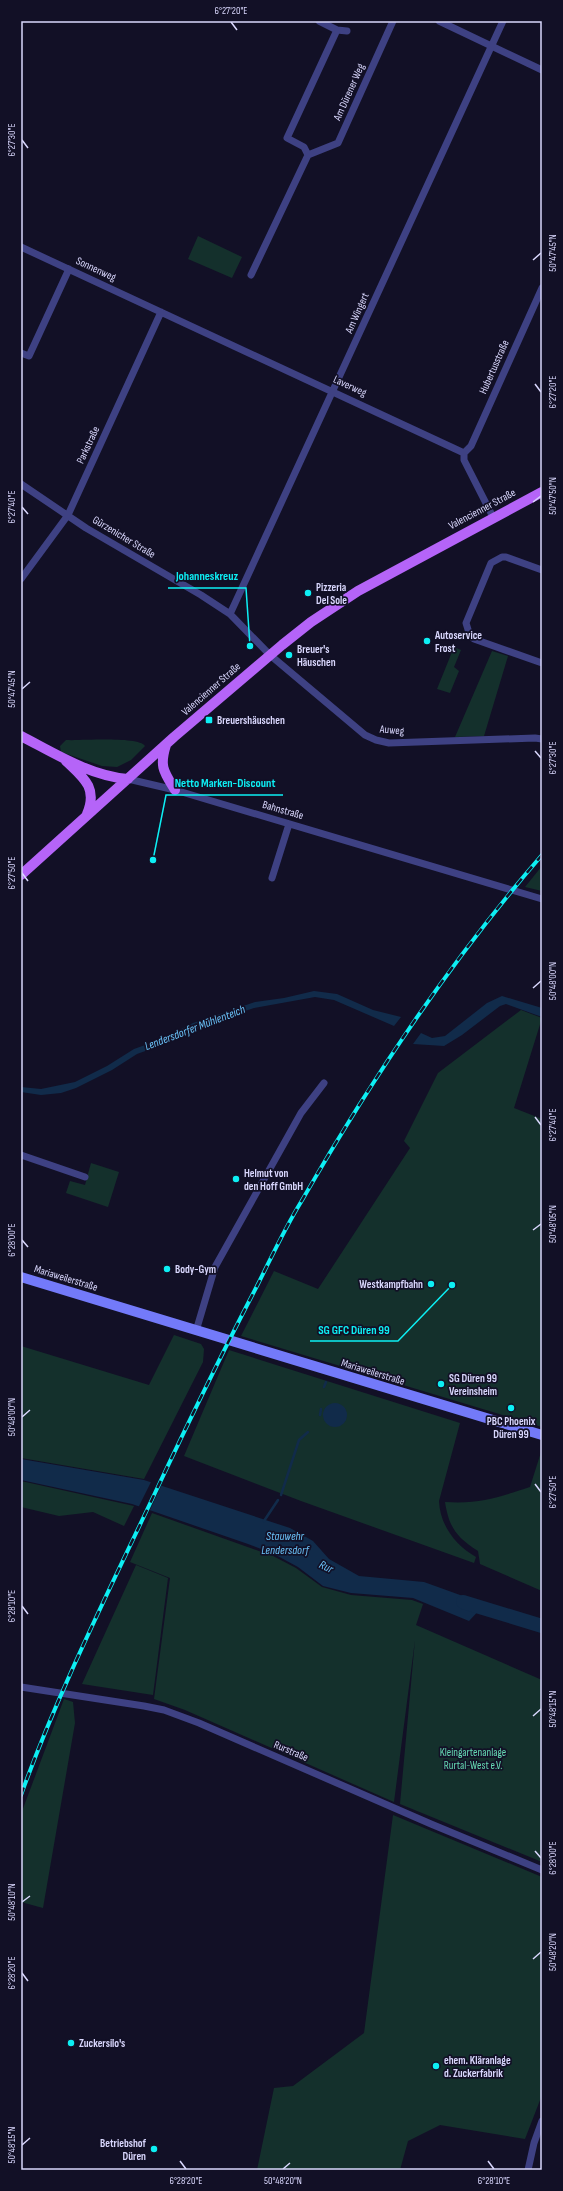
<svg xmlns="http://www.w3.org/2000/svg" width="563" height="2191" font-family="'Sofia Sans Condensed',sans-serif">
<rect width="100%" height="100%" fill="#121026"/>
<path fill="#14302c" d="M198 236 242 257 232 278 188 259Z
M454 647 461 650 454 667 459 671 450 693 437 689Z
M492 651 508 656 484 736 455 737Z
M66 740C80 741 138 736 145 746L131 760 117 767 102 766 61 752 60 746Z
M542 866V891L525 887Z
M521 1010 542 1018 514 1108 542 1119V1427L241 1336 274 1271 318 1289 410 1148 404 1141 438 1073Z
M91 1163 119 1172 108 1207 66 1193 70 1181 85 1185Z
M174 1335 201 1344 204 1349 203 1362 144 1479 21 1458V1346L149 1385Z
M229 1350 460 1423 439 1501C440 1525 455 1545 476 1557L474 1563 301 1501 184 1456Z
M542 1449V1591L480 1564 478 1551C456 1537 449 1527 445 1502 481 1504 496 1498 530 1487Z
M21 1481 134 1506 124 1526 93 1512 59 1516 21 1507Z
M152 1513 273 1556 296 1568 322 1587 351 1595 412 1600 423 1604 416 1625 542 1680V1862L400 1804 415 1640 394 1802 185 1710 154 1699 170 1578 130 1562Z
M136 1565 168 1578 153 1695 82 1684Z
M64 1699 73 1702 75 1723 43 1908 21 1902V1814Z
M393 1815 542 1877V2095L525 2139 440 2125 408 2141 400 2170H257L274 2088 293 2086 364 2033Z"/>
<path fill="#112b4a" d="M314 991 337 994 373 1010 401 1017 394 1026 334 1000 315 997 254 1008 210 1023 162 1045 137 1054 112 1070 76 1088 61 1093 41 1095 21 1092V1087L41 1089 75 1082 107 1066 134 1049 162 1039 193 1023 255 1002 284 998Z
M502 996 542 1008V1017L506 1004 500 1006 462 1035 444 1046 413 1044 421 1033 432 1038 445 1036 487 1003Z
M323 1415a12 12 0 1 1 24 0a12 12 0 1 1-24 0Z
M21 1459 144 1480 290 1528 313 1541 329 1559 359 1576 424 1582 485 1604 469 1621 413 1598 351 1593 323 1586 298 1567 274 1554 248 1544 132 1504 21 1480Z"/>
<path fill="#121026" d="M152 1480 162 1484 149 1512 138 1508Z"/>
<g fill="none" stroke-linecap="round" stroke-linejoin="round">
<path stroke="#112b4a" stroke-width="2.5" d="M324 1387 326 1382
M320 1415 321 1409
M281 1495 299 1440 308 1432
M264 1521 278 1500"/>
<path stroke="#112b4a" stroke-width="14" d="M463 1602 542 1626"/>
<path stroke="#3e4183" stroke-width="7" d="M319 21 337 30 347 31
M439 21 542 70
M308 155 304 147 287 138 337 30
M21 247 464 453V460L493 517
M251 275 308 155 338 143 393 21
M21 353 29 356 69 269
M464 453 471 446 542 288
M21 484 86 528 201 595 230 614 270 655 365 735 376 740 389 743 535 738 542 739
M542 570 506 557H502L491 563 466 623 470 636 474 639 542 663
M21 579 68 515 161 312
M230 614 503 21
M128 779 175 790 542 899
M272 878 289 824
M21 1155 85 1177
M196 1331 215 1267 301 1113 324 1083
M21 1687 144 1706 164 1710 199 1723 431 1824 542 1870
M528 2170 534 2143 542 2121"/>
<path stroke="#737af9" stroke-width="10" d="M21 1277 542 1435"/>
<path stroke="#b564f8" stroke-width="10" d="M21 736C54 753 90 776 128 779
M166 745C159 767 164 772 175 790
M66 761C84 778 98 788 87 814
M21 875 174 737 282 645 311 622 358 591 542 492"/>
<defs>
<path id="rail" d="M21 1795C58 1692 108 1593 155 1493 188 1423 222 1353 258 1284 272 1256 285 1228 301 1202 371 1080 450 961 542 855"/>
</defs>
<use href="#rail" stroke="#0deff4" stroke-width="4"/>
<use href="#rail" stroke="#121026" stroke-width="2.5" stroke-dasharray="8" stroke-linecap="butt"/>
</g>
<path fill="none" stroke="#d9d7fd" stroke-width="1.5" d="M231 22 237 30M22 140 28 148M533 260 541 253M535 384 541 392M533 502 541 496M22 507 28 514M22 689 30 682M535 751 541 758M22 873 28 881M533 988 541 981M535 1117 541 1125M533 1230 541 1224M22 1240 28 1247M22 1417 30 1410M535 1484 541 1492M22 1606 28 1614M533 1716 541 1709M535 1851 541 1858M22 1902 30 1896M533 1959 541 1952M22 1973 28 1981M22 2145 30 2138M180 2161 186 2169M488 2161 494 2169M283 2169 290 2163"/>
<g fill="#0deff4" stroke="#121026" stroke-width="1.5">
<circle cx="308" cy="593" r="4"/>
<circle cx="427" cy="641" r="4"/>
<circle cx="289" cy="655" r="4"/>
<rect x="205" y="716" width="8" height="8" rx="2"/>
<circle cx="236" cy="1179" r="4"/>
<circle cx="167" cy="1269" r="4"/>
<circle cx="431" cy="1284" r="4"/>
<circle cx="441" cy="1384" r="4"/>
<circle cx="511" cy="1408" r="4"/>
<circle cx="71" cy="2043" r="4"/>
<circle cx="436" cy="2066" r="4"/>
<circle cx="154" cy="2149" r="4"/>
</g>
<g text-anchor="middle" dominant-baseline="central" stroke-width="3.5" stroke-linejoin="round" paint-order="stroke">
<g font-size="11" fill="#d9d7fd" stroke="#121026">
<text transform="translate(349 92) rotate(-66)">Am Dürener Weg</text>
<text transform="translate(96 269) rotate(25)">Sonnenweg</text>
<text transform="translate(357 313) rotate(-66)">Am Wingert</text>
<text transform="translate(494 367) rotate(-66)">Hubertusstraße</text>
<text transform="translate(350 386) rotate(25)">Laverweg</text>
<text transform="translate(88 445) rotate(-65)">Parkstraße</text>
<text transform="translate(482 509) rotate(-28)">Valencienner Straße</text>
<text transform="translate(124 537) rotate(31)">Gürzenicher Straße</text>
<text transform="translate(211 689) rotate(-41)">Valencienner Straße</text>
<text transform="translate(392 730) rotate(5)">Auweg</text>
<text transform="translate(283 810) rotate(16)">Bahnstraße</text>
<text transform="translate(66 1278) rotate(17)">Mariaweilerstraße</text>
<text transform="translate(373 1372) rotate(17)">Mariaweilerstraße</text>
<text transform="translate(291 1751) rotate(23)">Rurstraße</text>
</g>
<g font-size="11" font-weight="bold" fill="#d9d7fd" stroke="#121026" text-anchor="start">
<text x="316" y="587">Pizzeria<tspan x="316" dy="13">Del Sole</tspan></text>
<text x="435" y="635">Autoservice<tspan x="435" dy="13">Frost</tspan></text>
<text x="297" y="649">Breuer's<tspan x="297" dy="13">Häuschen</tspan></text>
<text x="217" y="720">Breuershäuschen</text>
<text x="244" y="1173">Helmut von<tspan x="244" dy="13">den Hoff GmbH</tspan></text>
<text x="175" y="1269">Body-Gym</text>
<text x="423" y="1284" text-anchor="end">Westkampfbahn</text>
<text x="449" y="1378">SG Düren 99<tspan x="449" dy="13">Vereinsheim</tspan></text>
<text x="511" y="1421" text-anchor="middle">PBC Phoenix<tspan x="511" dy="13">Düren 99</tspan></text>
<text x="79" y="2043">Zuckersilo's</text>
<text x="444" y="2060">ehem. Kläranlage<tspan x="444" dy="13">d. Zuckerfabrik</tspan></text>
<text x="146" y="2143" text-anchor="end">Betriebshof<tspan x="146" dy="13">Düren</tspan></text>
</g>
<g font-size="11" fill="#66dbb4" stroke="#121026">
<text x="473" y="1752">Kleingartenanlage<tspan x="473" dy="13">Rurtal-West e.V.</tspan></text>
</g>
<g font-size="12" font-style="italic" fill="#6ac2f8" stroke="#121026">
<text transform="translate(195 1028) rotate(-21)">Lendersdorfer Mühlenteich</text>
<text x="285" y="1536">Stauwehr<tspan x="285" dy="14">Lendersdorf</tspan></text>
<text transform="translate(326 1567) rotate(25)">Rur</text>
</g>
</g>
<path fill="none" stroke="#0deff4" stroke-width="1.5" d="M250 646L246 588H168M153 860L166 795H283M452 1285L398 1341H310"/>
<g fill="#0deff4" stroke="#121026" stroke-width="1.5">
<circle cx="250" cy="646" r="4"/>
<circle cx="153" cy="860" r="4"/>
<circle cx="452" cy="1285" r="4"/>
</g>
<g font-size="12" text-anchor="middle" font-weight="bold" fill="#0deff4" stroke="#121026" stroke-width="3.5" stroke-linejoin="round" paint-order="stroke">
<text x="207" y="580">Johanneskreuz</text>
<text x="225" y="787">Netto Marken-Discount</text>
<text x="354" y="1334">SG GFC Düren 99</text>
</g>
<rect width="563" height="2191" fill="none" stroke="#121026" stroke-width="44"/>
<rect x="22" y="22" width="519" height="2147" fill="none" stroke="#d9d7fd" stroke-width="1.5"/>
<g font-size="10" text-anchor="middle" fill="#d9d7fd">
<text x="231" y="14">6°27'20"E</text>
<text transform="translate(11 140) rotate(-90)" y="4">6°27'30"E</text>
<text transform="translate(552 253) rotate(-90)" y="4">50°47'45"N</text>
<text transform="translate(552 392) rotate(-90)" y="4">6°27'20"E</text>
<text transform="translate(552 496) rotate(-90)" y="4">50°47'50"N</text>
<text transform="translate(11 507) rotate(-90)" y="4">6°27'40"E</text>
<text transform="translate(11 689) rotate(-90)" y="4">50°47'45"N</text>
<text transform="translate(552 758) rotate(-90)" y="4">6°27'30"E</text>
<text transform="translate(11 873) rotate(-90)" y="4">6°27'50"E</text>
<text transform="translate(552 981) rotate(-90)" y="4">50°48'00"N</text>
<text transform="translate(552 1125) rotate(-90)" y="4">6°27'40"E</text>
<text transform="translate(552 1224) rotate(-90)" y="4">50°48'05"N</text>
<text transform="translate(11 1240) rotate(-90)" y="4">6°28'00"E</text>
<text transform="translate(11 1417) rotate(-90)" y="4">50°48'00"N</text>
<text transform="translate(552 1492) rotate(-90)" y="4">6°27'50"E</text>
<text transform="translate(11 1606) rotate(-90)" y="4">6°28'10"E</text>
<text transform="translate(552 1709) rotate(-90)" y="4">50°48'15"N</text>
<text transform="translate(552 1858) rotate(-90)" y="4">6°28'00"E</text>
<text transform="translate(11 1902) rotate(-90)" y="4">50°48'10"N</text>
<text transform="translate(552 1952) rotate(-90)" y="4">50°48'20"N</text>
<text transform="translate(11 1973) rotate(-90)" y="4">6°28'20"E</text>
<text transform="translate(11 2145) rotate(-90)" y="4">50°48'15"N</text>
<text x="186" y="2184">6°28'20"E</text>
<text x="283" y="2184">50°48'20"N</text>
<text x="494" y="2184">6°28'10"E</text>
</g>
</svg>
